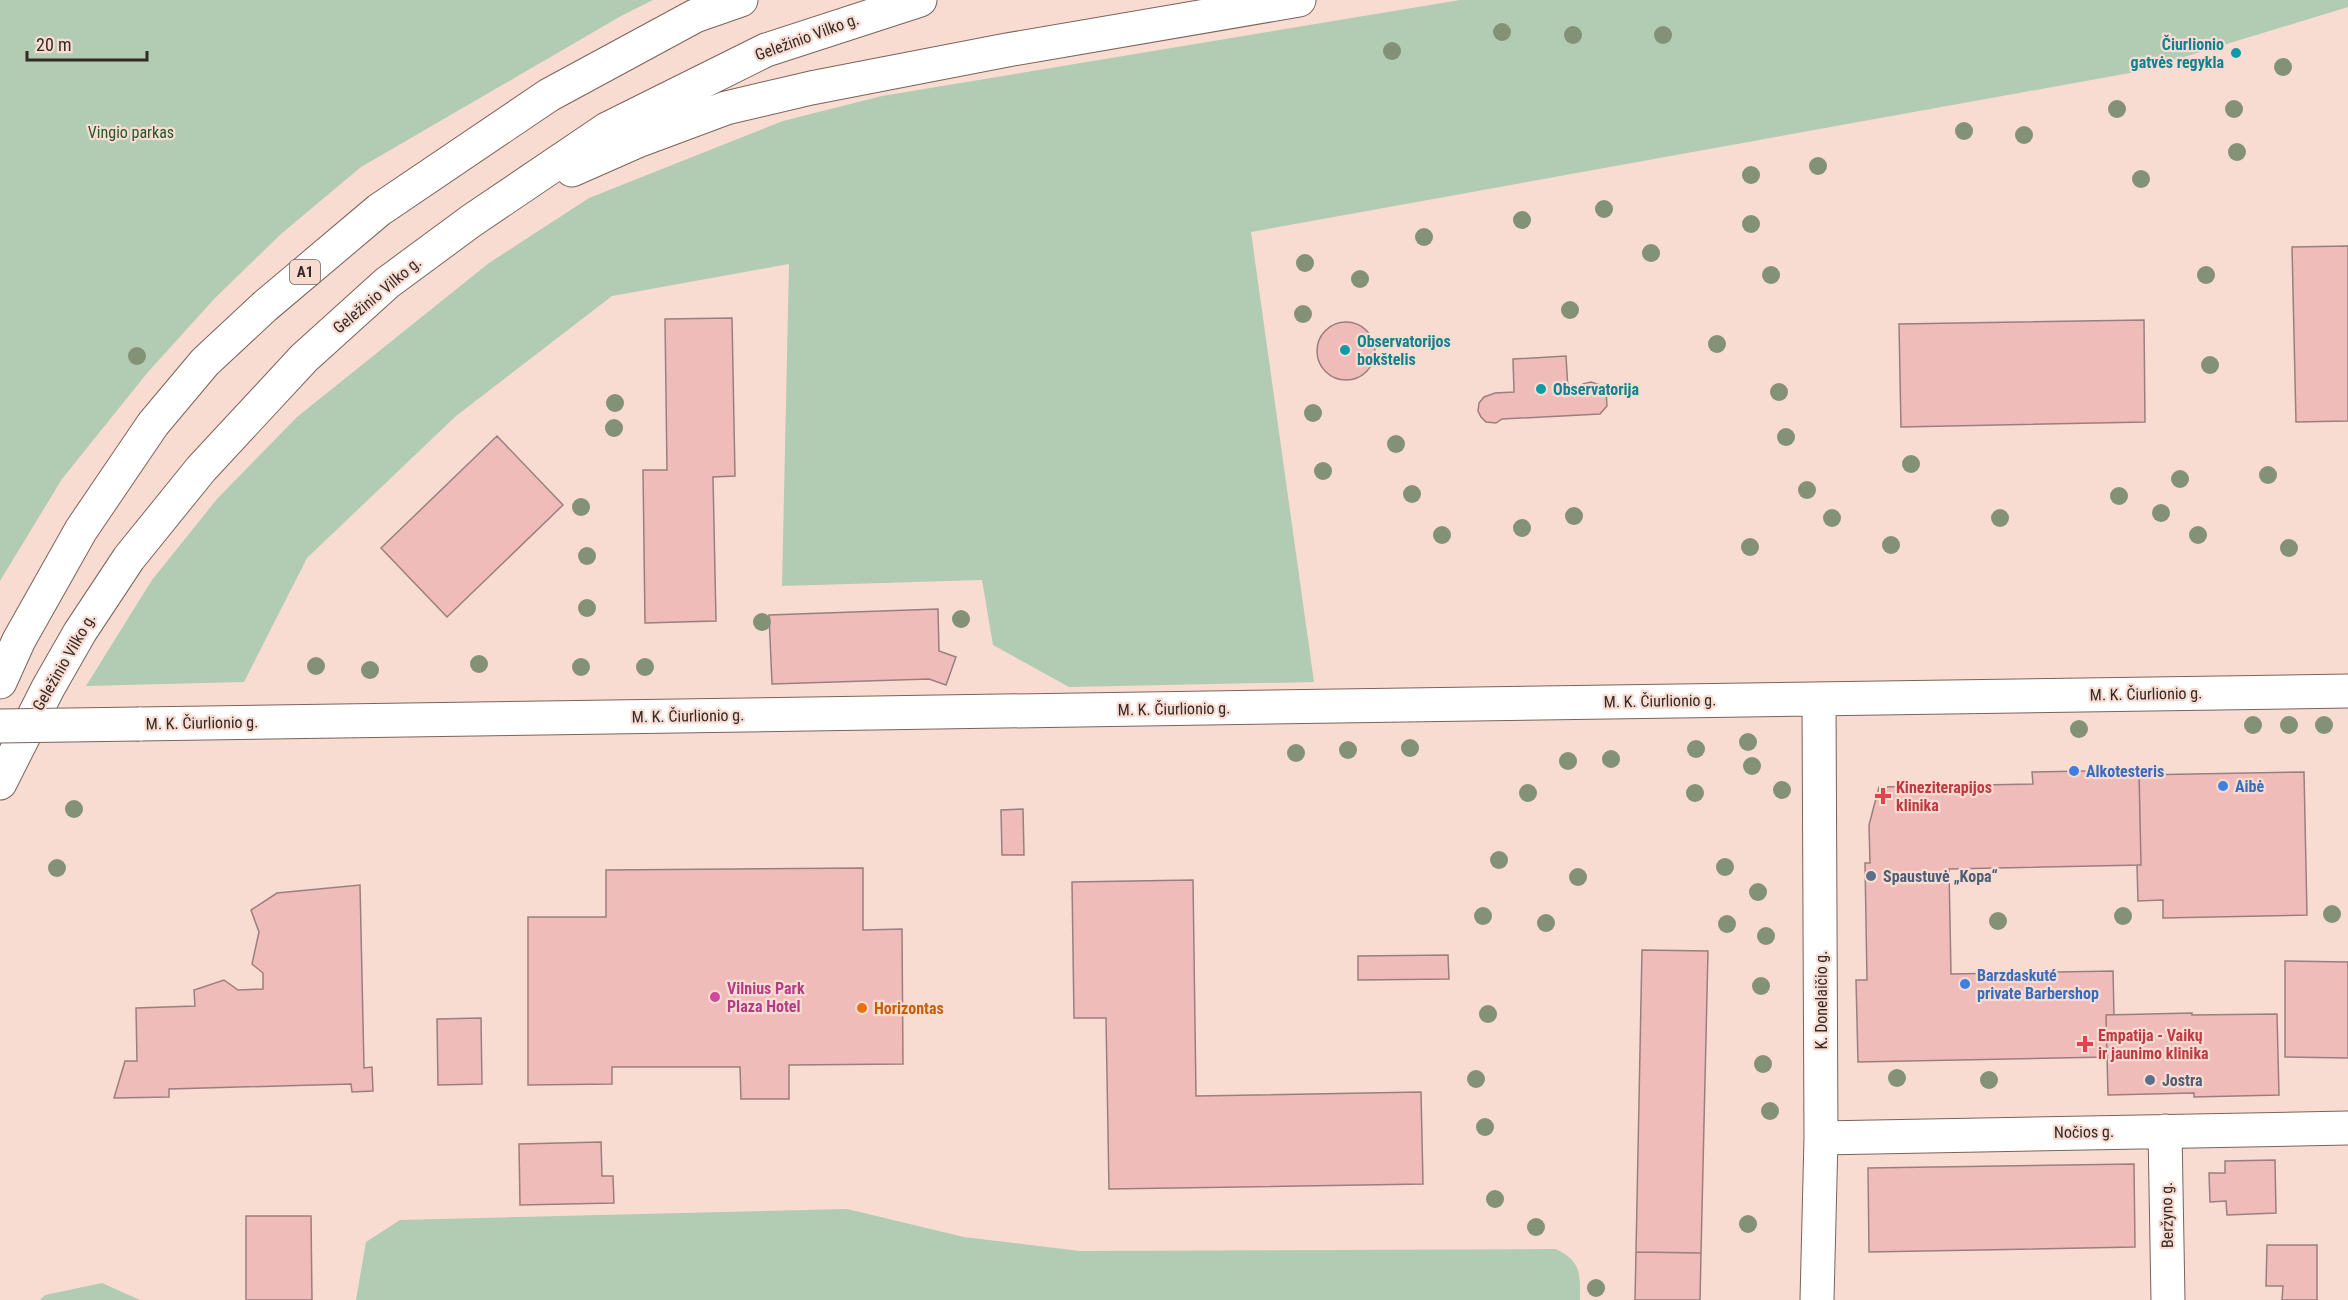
<svg xmlns="http://www.w3.org/2000/svg" width="2348" height="1300" font-family="'Roboto Condensed',sans-serif">
<rect width="100%" height="100%" fill="#f8dcd2"/>
<path fill="#b2cbb3" d="M0 0H653L621 16 361 167 281 234 215 298 148 372 62 479 0 581Z
M1460 0H2348V7L2135 72 1251 232 1314 682 1069 687 993 645 982 580 782 586 789 264 612 296 456 416 307 558 244 682 86 686 152 580 217 499 297 417 489 263 589 198 783 121 882 96Z
M847 1209 964 1237 1080 1251 1556 1249C1582 1262 1580 1274 1580 1300H356L366 1242 400 1220Z
M102 1283 140 1300H40L45 1295Z"/>
<path fill="#efbcba" stroke="#9a7f7e" stroke-width="1.5" d="M2348 246V421L2296 422 2292 247Z
M732 318 735 476 713 477 716 621 645 623 643 470H667L665 319Z
M2144 320 2145 422 1901 427 1899 324Z
M1317 351a29 29 0 1 1 58 0a29 29 0 1 1-58 0Z
M1566 356 1568 390 1577 389 1583 384 1591 382 1600 385 1606 391 1607 406 1600 414 1502 419 1496 423 1486 422 1481 417 1478 411 1479 403 1484 397 1495 393 1514 392 1513 359Z
M497 436 563 505 447 617 381 548Z
M938 609 939 651 956 657 946 685 929 679 772 684 769 615Z
M2139 770 2141 865 1949 869 1951 974 2113 971 2114 1015H2106L2107 1057 1858 1062 1856 980H1867L1865 863H1870L1869 825 1879 787 2033 784 2032 772Z
M2304 772 2307 915 2163 918V900L2138 901 2137 865H2141L2139 775Z
M1023 809 1024 855H1002L1001 810Z
M863 868V930L902 929 903 1064 789 1065V1099H741L740 1067H612V1084L528 1085V917H606V870Z
M1193 880 1196 1096 1421 1092 1423 1184 1109 1189 1106 1018H1074L1072 882Z
M360 885 364 1068 372 1067 373 1091 352 1092 351 1084 169 1089V1097L114 1098 125 1061H137L136 1008 195 1006 194 990 224 980 238 990 263 989V973L252 964 259 932 251 910 277 893Z
M1642 950 1708 951 1701 1253 1636 1252Z
M1448 955 1449 979 1358 980V956Z
M2285 961 2348 962V1058L2285 1057Z
M2192 1013V1015L2277 1014 2279 1095 2194 1097V1093L2108 1095 2106 1015Z
M481 1018 482 1084 438 1085 437 1019Z
M601 1142 602 1176H613L614 1203 520 1205 519 1144Z
M2275 1160 2276 1213 2227 1215 2226 1201 2210 1202 2209 1173H2225V1161Z
M2134 1164 2135 1247 1869 1252 1868 1168Z
M246 1216H311L312 1300H246Z
M2267 1245H2317V1300H2282L2283 1286H2266Z
M1636 1252 1701 1253 1700 1300H1635Z"/>
<g fill="none" stroke-linecap="round" stroke-linejoin="round">
<defs>
<path id="minor" d="M139 724 2348 691
M2165 1131 2168 1300
M1821 1138 2348 1128
M1817 1300 1821 1138 1819 699"/>
<path id="highway" d="M572 170 640 140 726 108 811 88 1007 50 1299 0
M0 682 19 640 81 530 153 424 205 362 264 307 379 210 549 95 695 16 741 0
M0 783 48 688 80 632 129 558 201 469 304 358 387 283 471 221 607 129 766 50 920 0"/>
</defs>
<use href="#minor" stroke="#7b635a" stroke-width="35"/>
<use href="#highway" stroke="#7b635a" stroke-width="35"/>
<use href="#minor" stroke="#fff" stroke-width="33"/>
<use href="#highway" stroke="#fff" stroke-width="33"/>
<defs>
<path id="minor-bridge" d="M0 726 139 724"/>
</defs>
<use href="#minor-bridge" stroke="#7b635a" stroke-width="35" stroke-linecap="butt"/>
<use href="#minor-bridge" stroke="#fff" stroke-width="33"/>
</g>
<g fill="#839276">
<circle cx="1502" cy="32" r="9"/>
<circle cx="1573" cy="35" r="9"/>
<circle cx="1663" cy="35" r="9"/>
<circle cx="1392" cy="51" r="9"/>
<circle cx="2283" cy="67" r="9"/>
<circle cx="2117" cy="109" r="9"/>
<circle cx="2234" cy="109" r="9"/>
<circle cx="1964" cy="131" r="9"/>
<circle cx="2024" cy="135" r="9"/>
<circle cx="2237" cy="152" r="9"/>
<circle cx="1818" cy="166" r="9"/>
<circle cx="1751" cy="175" r="9"/>
<circle cx="2141" cy="179" r="9"/>
<circle cx="1604" cy="209" r="9"/>
<circle cx="1522" cy="220" r="9"/>
<circle cx="1751" cy="224" r="9"/>
<circle cx="1424" cy="237" r="9"/>
<circle cx="1651" cy="253" r="9"/>
<circle cx="1305" cy="263" r="9"/>
<circle cx="1771" cy="275" r="9"/>
<circle cx="2206" cy="275" r="9"/>
<circle cx="1360" cy="279" r="9"/>
<circle cx="1570" cy="310" r="9"/>
<circle cx="1303" cy="314" r="9"/>
<circle cx="1717" cy="344" r="9"/>
<circle cx="137" cy="356" r="9"/>
<circle cx="2210" cy="365" r="9"/>
<circle cx="1779" cy="392" r="9"/>
<circle cx="615" cy="403" r="9"/>
<circle cx="1313" cy="413" r="9"/>
<circle cx="614" cy="428" r="9"/>
<circle cx="1786" cy="437" r="9"/>
<circle cx="1396" cy="444" r="9"/>
<circle cx="1911" cy="464" r="9"/>
<circle cx="1323" cy="471" r="9"/>
<circle cx="2268" cy="475" r="9"/>
<circle cx="2180" cy="479" r="9"/>
<circle cx="1807" cy="490" r="9"/>
<circle cx="1412" cy="494" r="9"/>
<circle cx="2119" cy="496" r="9"/>
<circle cx="581" cy="507" r="9"/>
<circle cx="2161" cy="513" r="9"/>
<circle cx="1574" cy="516" r="9"/>
<circle cx="1832" cy="518" r="9"/>
<circle cx="2000" cy="518" r="9"/>
<circle cx="1522" cy="528" r="9"/>
<circle cx="1442" cy="535" r="9"/>
<circle cx="2198" cy="535" r="9"/>
<circle cx="1891" cy="545" r="9"/>
<circle cx="1750" cy="547" r="9"/>
<circle cx="2289" cy="548" r="9"/>
<circle cx="587" cy="556" r="9"/>
<circle cx="587" cy="608" r="9"/>
<circle cx="961" cy="619" r="9"/>
<circle cx="762" cy="622" r="9"/>
<circle cx="479" cy="664" r="9"/>
<circle cx="316" cy="666" r="9"/>
<circle cx="581" cy="667" r="9"/>
<circle cx="645" cy="667" r="9"/>
<circle cx="370" cy="670" r="9"/>
<circle cx="2253" cy="725" r="9"/>
<circle cx="2289" cy="725" r="9"/>
<circle cx="2324" cy="725" r="9"/>
<circle cx="2079" cy="729" r="9"/>
<circle cx="1748" cy="742" r="9"/>
<circle cx="1410" cy="748" r="9"/>
<circle cx="1696" cy="749" r="9"/>
<circle cx="1348" cy="750" r="9"/>
<circle cx="1296" cy="753" r="9"/>
<circle cx="1611" cy="759" r="9"/>
<circle cx="1568" cy="761" r="9"/>
<circle cx="1752" cy="766" r="9"/>
<circle cx="1782" cy="790" r="9"/>
<circle cx="1528" cy="793" r="9"/>
<circle cx="1695" cy="793" r="9"/>
<circle cx="74" cy="809" r="9"/>
<circle cx="1499" cy="860" r="9"/>
<circle cx="1725" cy="867" r="9"/>
<circle cx="57" cy="868" r="9"/>
<circle cx="1578" cy="877" r="9"/>
<circle cx="1758" cy="892" r="9"/>
<circle cx="2332" cy="914" r="9"/>
<circle cx="1483" cy="916" r="9"/>
<circle cx="2123" cy="916" r="9"/>
<circle cx="1998" cy="921" r="9"/>
<circle cx="1546" cy="923" r="9"/>
<circle cx="1727" cy="924" r="9"/>
<circle cx="1766" cy="936" r="9"/>
<circle cx="1761" cy="986" r="9"/>
<circle cx="1488" cy="1014" r="9"/>
<circle cx="1763" cy="1064" r="9"/>
<circle cx="1897" cy="1078" r="9"/>
<circle cx="1476" cy="1079" r="9"/>
<circle cx="1989" cy="1080" r="9"/>
<circle cx="1770" cy="1111" r="9"/>
<circle cx="1485" cy="1127" r="9"/>
<circle cx="1495" cy="1199" r="9"/>
<circle cx="1748" cy="1224" r="9"/>
<circle cx="1536" cy="1227" r="9"/>
<circle cx="1596" cy="1288" r="9"/>
</g>
<g fill="#0f9aa8" stroke="#f8dcd2" stroke-width="2">
<circle cx="2236" cy="53" r="6"/>
<circle cx="1345" cy="350" r="6"/>
<circle cx="1541" cy="389" r="6"/>
</g>
<g fill="#3f7fe0" stroke="#f8dcd2" stroke-width="2">
<circle cx="2074" cy="771" r="6"/>
<circle cx="2223" cy="786" r="6"/>
<circle cx="1965" cy="984" r="6"/>
</g>
<g fill="#e0444e" stroke="#f8dcd2" stroke-width="2">
<path d="M1880 787h6v6h6v6h-6v6h-6v-6h-6v-6h6z"/>
<path d="M2082 1035h6v6h6v6h-6v6h-6v-6h-6v-6h6z"/>
</g>
<g fill="#5c6f8a" stroke="#f8dcd2" stroke-width="2">
<circle cx="1871" cy="876" r="6"/>
<circle cx="2150" cy="1080" r="6"/>
</g>
<circle fill="#d1479c" stroke="#f8dcd2" stroke-width="2" cx="715" cy="997" r="6"/>
<circle fill="#e8710a" stroke="#f8dcd2" stroke-width="2" cx="862" cy="1008" r="6"/>
<g text-anchor="middle" dominant-baseline="central" stroke-width="4.5" stroke-linejoin="round" paint-order="stroke">
<rect fill="#f8dcd2" stroke="#6f5f5a" stroke-width="1.5" x="290" y="260" width="30" height="24" rx="4.5"/>
<g font-size="15" font-weight="bold" fill="#342a26">
<text x="305" y="272">A1</text>
</g>
<g font-size="16" fill="#342a26" stroke="#f8dcd2">
<text transform="translate(807 37) rotate(-20)">Geležinio Vilko g.</text>
<text transform="translate(377 295) rotate(-40)">Geležinio Vilko g.</text>
<text transform="translate(64 662) rotate(-60)">Geležinio Vilko g.</text>
<text transform="translate(2146 694) rotate(-1)">M. K. Čiurlionio g.</text>
<text transform="translate(1660 701) rotate(-1)">M. K. Čiurlionio g.</text>
<text transform="translate(1174 709) rotate(-1)">M. K. Čiurlionio g.</text>
<text transform="translate(688 716) rotate(-1)">M. K. Čiurlionio g.</text>
<text transform="translate(202 723) rotate(-1)">M. K. Čiurlionio g.</text>
<text transform="translate(1821 1000) rotate(-90)">K. Donelaičio g.</text>
<text transform="translate(2084 1132) rotate(-1)">Nočios g.</text>
<text transform="translate(2167 1215) rotate(-91)">Beržyno g.</text>
</g>
<g font-size="16" font-weight="bold" fill="#0d838f" stroke="#f8dcd2" text-anchor="start">
<text x="2224" y="44" text-anchor="end">Čiurlionio<tspan x="2224" dy="18">gatvės regykla</tspan></text>
<text x="1357" y="341">Observatorijos<tspan x="1357" dy="18">bokštelis</tspan></text>
<text x="1553" y="389">Observatorija</text>
</g>
<g font-size="16" fill="#24562b" stroke="#f8dcd2">
<text x="131" y="132">Vingio parkas</text>
</g>
<g font-size="16" font-weight="bold" fill="#366cbe" stroke="#f8dcd2" text-anchor="start">
<text x="2086" y="771">Alkotesteris</text>
<text x="2235" y="786">Aibė</text>
<text x="1977" y="975">Barzdaskuté<tspan x="1977" dy="18">private Barbershop</tspan></text>
</g>
<g font-size="16" font-weight="bold" fill="#be3a42" stroke="#f8dcd2" text-anchor="start">
<text x="1896" y="787">Kineziterapijos<tspan x="1896" dy="18">klinika</tspan></text>
<text x="2098" y="1035">Empatija - Vaikų<tspan x="2098" dy="18">ir jaunimo klinika</tspan></text>
</g>
<g font-size="16" font-weight="bold" fill="#4e5e75" stroke="#f8dcd2" text-anchor="start">
<text x="1883" y="876">Spaustuvė „Kopa“</text>
<text x="2162" y="1080">Jostra</text>
</g>
<g font-size="16" font-weight="bold" fill="#b23c85" stroke="#f8dcd2" text-anchor="start">
<text x="727" y="988">Vilnius Park<tspan x="727" dy="18">Plaza Hotel</tspan></text>
</g>
<g font-size="16" font-weight="bold" fill="#c56008" stroke="#f8dcd2" text-anchor="start">
<text x="874" y="1008">Horizontas</text>
</g>
</g>
<path d="M27 51v9h120v-9" fill="none" stroke="#342a26" stroke-width="3"/>
<text x="36" y="51" font-size="18" fill="#342a26" stroke="#f8dcd2" stroke-width="4.5" paint-order="stroke">20 m</text>
</svg>
